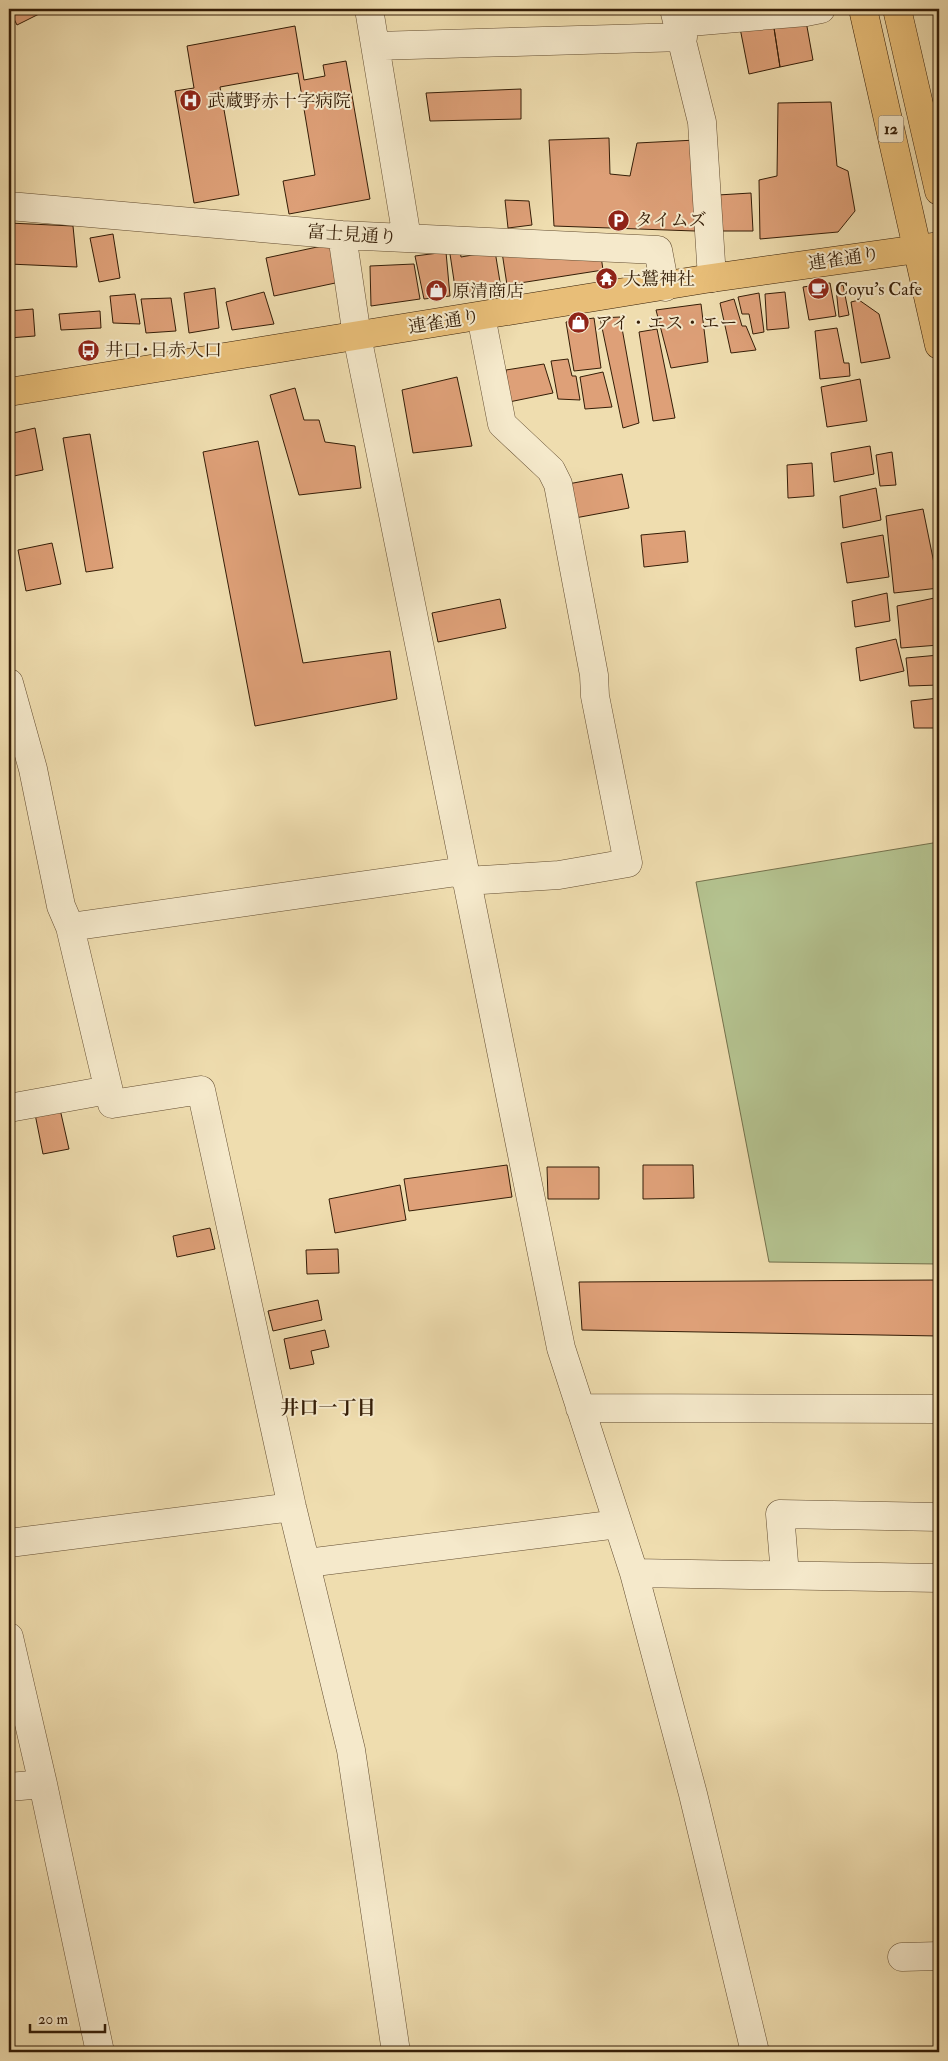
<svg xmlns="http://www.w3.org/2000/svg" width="948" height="2061" font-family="'IM FELL Double Pica','Noto Serif JP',serif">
<rect width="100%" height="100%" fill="#efddaf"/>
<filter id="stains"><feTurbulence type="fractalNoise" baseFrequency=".004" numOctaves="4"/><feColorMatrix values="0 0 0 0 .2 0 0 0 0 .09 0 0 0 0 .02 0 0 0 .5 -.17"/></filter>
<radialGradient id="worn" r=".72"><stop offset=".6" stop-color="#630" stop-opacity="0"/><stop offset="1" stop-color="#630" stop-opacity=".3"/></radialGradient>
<path fill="#b4c28f" stroke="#74704b" d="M939 842V1264L769 1262 696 882Z"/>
<path fill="#dea078" stroke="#341d07" d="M9 9H49L17 25Z
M806 21 813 60 780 67 774 28Z
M295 26 304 80 325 76 323 65 346 61 370 199 289 214 283 181 315 175 298 73 220 87 239 195 194 203 175 91 194 88 187 46Z
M740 28H774L780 67 749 74Z
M521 89V119L430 121 426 93Z
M831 102 837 166 848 171 855 211 838 232 760 239 759 180 777 176 778 103Z
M609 138 610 174 630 176 637 143 696 140 695 231 554 226 549 140Z
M751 193 753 231H719L718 195Z
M505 200 529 201 532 225 508 228Z
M9 223 73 226 77 267 9 264Z
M113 234 120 278 99 282 90 238Z
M331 244 340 282 274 296 266 258Z
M460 249 461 257 495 251 501 288 456 294 450 254Z
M446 252 450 296 424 299 415 256Z
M502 252 601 256 603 270 507 285Z
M414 264 420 299 371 306 370 266Z
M830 283 836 316 809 320 803 287Z
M843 285 849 315 839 317 836 288Z
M215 288 219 328 189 333 184 293Z
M264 292 274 324 232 330 226 302Z
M785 292 789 328 767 330 765 294Z
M759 293 764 332 753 334 749 314H742L738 297Z
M135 294 140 324 113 323 110 296Z
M171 298 176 331 146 333 141 299Z
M734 299 742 326H746L756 350 731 353 720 303Z
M859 300 879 314 890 358 861 363 851 302Z
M701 304 708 362 671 368 656 310Z
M33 309 35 336 9 338V311Z
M100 311 101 328 61 330 59 314Z
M620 317 639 423 623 428 600 318Z
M594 318 601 368 574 371 566 322Z
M837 328 844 363H849L850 376 820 379 815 331Z
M657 329 675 418 653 421 639 332Z
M568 359 572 376H576L580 400 558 399 551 361Z
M544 364 553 393 509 402 506 370Z
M603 372 612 407 585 409 580 377Z
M457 377 472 446 413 453 402 390Z
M860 379 867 421 827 427 821 387Z
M295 388 304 420H319L325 442 355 446 361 488 299 495 270 395Z
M35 428 43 470 9 477V434Z
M90 434 113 568 86 572 63 438Z
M258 441 303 663 390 651 397 699 255 726 203 452Z
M870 446 874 474 834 482 831 453Z
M892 452 896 485 880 486 876 455Z
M812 463 814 496 788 498 787 465Z
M622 474 629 508 575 518 568 484Z
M876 488 881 520 843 528 840 496Z
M923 509 939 588 894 593 886 516Z
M685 531 688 562 644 567 641 535Z
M883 535 889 577 847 583 841 543Z
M52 543 61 584 26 591 18 550Z
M887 593 890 621 855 627 852 601Z
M939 597V645L901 648 897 606Z
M500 599 506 628 438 642 432 613Z
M896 639 904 671 860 681 856 648Z
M939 655V685L909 686 906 658Z
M939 698V728H914L911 701Z
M60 1109 69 1149 43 1154 35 1114Z
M507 1165 512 1197 409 1211 404 1179Z
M643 1165H693L694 1198 643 1199Z
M547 1167H599V1199H548Z
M400 1185 406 1220 335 1233 329 1199Z
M210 1228 215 1249 177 1257 173 1236Z
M338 1249 339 1273 307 1274 306 1250Z
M939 1280V1336L582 1330 579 1282Z
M318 1300 322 1320 273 1331 268 1311Z
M325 1330 329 1347 311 1351 314 1364 290 1369 284 1339Z"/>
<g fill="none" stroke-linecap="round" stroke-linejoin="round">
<defs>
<path id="minor" d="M369 9 407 238
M674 9 702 122 712 278
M678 23 806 12 821 9
M376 46 683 37
M9 206 342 235 658 250 665 287
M342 235 357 336 561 1348 634 1573 693 1794 755 2052
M9 683 33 769 61 906 70 927 112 1104 201 1090 292 1507 351 1750 396 2052
M466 881 559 875 628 863 595 696 594 675 558 484 551 470 502 424 481 316
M70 927 464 871
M9 1108 108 1090
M580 1408 939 1409
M9 1543 292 1507
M307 1563 618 1524
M634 1573 939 1578
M785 1575 780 1514 939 1517
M9 1637 43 1784 100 2052
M9 1787 43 1784
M902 1957 939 1956"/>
<path id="primary" d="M863 9 939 345
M897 9 939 191
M9 392 705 279 939 246"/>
</defs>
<use href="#minor" stroke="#634d31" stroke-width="29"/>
<use href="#primary" stroke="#341d07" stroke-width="29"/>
<use href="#minor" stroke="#f5e9cb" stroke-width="28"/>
<use href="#primary" stroke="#e8be78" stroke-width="28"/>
</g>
<defs>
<symbol id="hospital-disc" viewBox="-11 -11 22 22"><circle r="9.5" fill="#8f2418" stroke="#f5e9cb"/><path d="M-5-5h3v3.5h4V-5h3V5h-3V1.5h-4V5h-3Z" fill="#fff"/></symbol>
<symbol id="parking-disc" viewBox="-11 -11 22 22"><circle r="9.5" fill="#8f2418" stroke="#f5e9cb"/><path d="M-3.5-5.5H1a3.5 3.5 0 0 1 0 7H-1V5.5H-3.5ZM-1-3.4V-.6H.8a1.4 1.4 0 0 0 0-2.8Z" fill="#fff"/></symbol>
<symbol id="temple-disc" viewBox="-11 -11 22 22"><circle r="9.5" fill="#8f2418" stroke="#f5e9cb"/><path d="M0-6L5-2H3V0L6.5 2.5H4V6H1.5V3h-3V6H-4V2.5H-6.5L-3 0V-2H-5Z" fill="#fff"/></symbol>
<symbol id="cafe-disc" viewBox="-11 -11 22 22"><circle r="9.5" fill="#8f2418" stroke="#f5e9cb"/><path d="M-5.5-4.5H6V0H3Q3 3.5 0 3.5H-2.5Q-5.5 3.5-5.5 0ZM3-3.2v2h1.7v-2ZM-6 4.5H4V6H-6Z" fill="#fff"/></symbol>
<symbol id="shop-disc" viewBox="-11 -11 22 22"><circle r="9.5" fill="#8f2418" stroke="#f5e9cb"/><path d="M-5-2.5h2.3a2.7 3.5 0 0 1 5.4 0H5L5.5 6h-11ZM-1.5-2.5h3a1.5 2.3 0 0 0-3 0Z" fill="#fff"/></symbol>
<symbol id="bus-disc" viewBox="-11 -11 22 22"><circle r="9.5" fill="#8f2418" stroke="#f5e9cb"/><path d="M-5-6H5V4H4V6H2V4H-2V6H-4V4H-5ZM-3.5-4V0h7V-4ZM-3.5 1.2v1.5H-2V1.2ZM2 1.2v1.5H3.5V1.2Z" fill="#fff"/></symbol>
</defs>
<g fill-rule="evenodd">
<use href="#hospital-disc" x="178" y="88" width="25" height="25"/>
<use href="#parking-disc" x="606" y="208" width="25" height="25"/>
<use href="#temple-disc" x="594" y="266" width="25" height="25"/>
<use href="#cafe-disc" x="806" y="276" width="25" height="25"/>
<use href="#shop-disc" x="424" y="278" width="25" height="25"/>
<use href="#shop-disc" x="566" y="310" width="25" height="25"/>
<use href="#bus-disc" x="76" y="338" width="25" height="25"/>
</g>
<g text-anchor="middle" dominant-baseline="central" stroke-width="4" stroke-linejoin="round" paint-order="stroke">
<rect fill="#f5e9cb" stroke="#6e5a42" stroke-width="1" x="878.5" y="115.5" width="25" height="27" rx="4"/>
<g font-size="16" font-weight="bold" fill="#341d07">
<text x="891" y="129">12</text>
</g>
<g font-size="18" fill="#341d07" stroke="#f5e9cb" text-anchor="start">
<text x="207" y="101">武蔵野赤十字病院</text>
<text x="635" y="220">タイムズ</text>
<text x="623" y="279">大鷲神社</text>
<text x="835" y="289">Coyu's Cafe</text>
<text x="452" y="291">原清商店</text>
<text x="595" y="323">アイ・エス・エー</text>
<text x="105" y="350">井口･日赤入口</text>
</g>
<g font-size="18" fill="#341d07" stroke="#f5e9cb">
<text transform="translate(352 235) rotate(4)">富士見通り</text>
<text transform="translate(844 259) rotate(-8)">連雀通り</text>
<text transform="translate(444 322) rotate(-9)">連雀通り</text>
</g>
<g font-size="19" font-weight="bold" fill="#341d07" stroke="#f5e9cb">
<text x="328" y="1408">井口一丁目</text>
</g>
</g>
<rect width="948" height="2061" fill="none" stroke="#efddaf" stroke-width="30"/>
<rect x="10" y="10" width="928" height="2041" fill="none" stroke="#341d07" stroke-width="2.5"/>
<rect x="15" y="15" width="918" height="2031" fill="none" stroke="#341d07"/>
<path d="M30 2024v8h75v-8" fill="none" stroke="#341d07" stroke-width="2.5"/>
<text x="38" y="2024" font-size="15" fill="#341d07" stroke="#f5e9cb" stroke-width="4" paint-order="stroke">20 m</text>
<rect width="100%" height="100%" filter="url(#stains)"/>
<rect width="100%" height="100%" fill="url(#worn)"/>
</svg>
